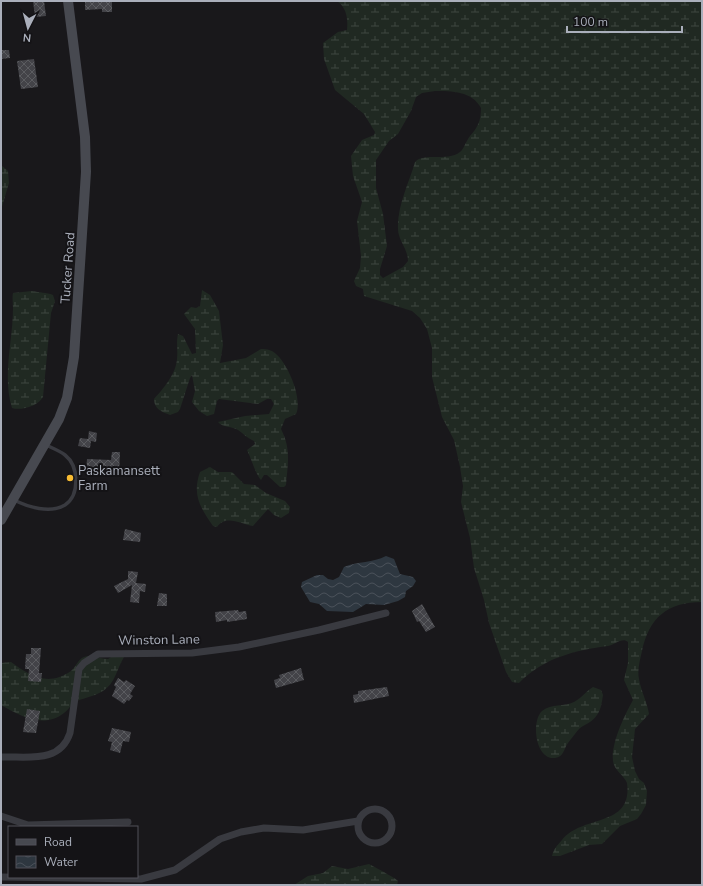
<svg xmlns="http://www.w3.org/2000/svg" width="703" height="886" font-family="'Nunito Sans',sans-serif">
<defs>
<pattern id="wetland-marsh" width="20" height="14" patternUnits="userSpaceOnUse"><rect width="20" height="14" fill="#202922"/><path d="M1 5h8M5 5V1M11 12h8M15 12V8" fill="none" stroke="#3e4640"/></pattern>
<pattern id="water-waves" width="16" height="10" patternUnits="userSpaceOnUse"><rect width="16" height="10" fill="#2e3740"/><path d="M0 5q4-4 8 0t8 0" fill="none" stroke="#4a515a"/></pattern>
<pattern id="building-cross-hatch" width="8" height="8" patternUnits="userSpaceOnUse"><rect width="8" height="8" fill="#434348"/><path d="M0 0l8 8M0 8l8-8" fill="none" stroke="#5b5c60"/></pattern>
</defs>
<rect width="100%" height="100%" fill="#19181b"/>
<path fill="url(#wetland-marsh)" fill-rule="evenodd" d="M337 1H702V602C667 602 649 618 642 651 640 660 637 670 639 679 641 691 647 702 649 714L635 729 632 757 635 771 639 779 644 783 647 791 646 805 641 814 637 819 620 826 602 844 589 845 560 856H552C554 848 557 846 562 840 583 814 633 828 627 783 624 776 617 772 614 765 608 749 625 714 633 700L624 680 628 663V642C622 637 615 645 608 646 576 650 543 658 519 683L512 682 506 672 489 623 484 600 474 568 470 538 461 502 463 486 460 467 454 440 442 417 432 377V348L427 329 420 318 412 311 364 296 363 289 356 286 354 281 360 268 361 256 357 221 362 202 353 176 351 156 362 140 374 135 375 132 364 114 335 90 324 59 323 43 338 32 347 30C348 19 347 8 337 1ZM435 91C452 91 472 91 481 108 481 121 478 127 470 136 466 141 464 149 460 152 447 162 424 152 415 162 409 183 397 206 398 229 398 240 408 249 408 261L403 267 383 278 380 275V269L387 246 383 214 376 188V160L389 141 398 134 411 111 416 97 422 93Z
M1 165 8 171 9 183 1 210Z
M202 290 210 295 219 311 223 345 220 363 246 358 261 349C267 349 272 350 276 354 288 364 303 399 296 414L285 419 281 429C291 449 288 462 286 485L284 487H280L267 475H264L261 480C256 475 251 458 247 450L255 444 254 441C247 438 244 434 238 430 232 426 223 428 218 422L245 416 269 414 274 404 271 399H267L258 404 219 399 217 401 214 414 207 416 199 411 192 402 195 391 192 375 190 378 180 409 178 412 170 415C162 412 154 409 154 399 163 389 176 374 177 359 178 350 176 343 178 334L183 336 192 354 196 353 195 329 184 314 191 307 196 308 200 306Z
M32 291C40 293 46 292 53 295L55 301 51 313 43 397C38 406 21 411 12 408 2 376 13 341 13 308 13 303 12 298 13 293Z
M210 467 218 472H232L244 484 255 485 266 493 285 501 290 507 289 513 281 518 274 515 268 509 253 526C241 524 226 514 217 527L213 526C200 507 192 495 200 472Z
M119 652 124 657C114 674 116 688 92 696 87 698 80 699 75 702 71 705 68 710 64 713 44 729 20 716 1 705V663L11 662C30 676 48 687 71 671 76 667 78 659 84 657 91 654 100 659 108 659Z
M593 687 601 690 603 695C602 701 601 710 597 715 592 722 586 724 580 728 576 732 572 738 568 743 564 748 564 757 555 758 535 760 531 721 542 711 552 703 564 707 574 702 582 698 586 691 593 687Z
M369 864C373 866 397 879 398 881L397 885H294L308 876 323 873 332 866 348 869Z"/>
<path fill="url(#water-waves)" d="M386 556 394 559 400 574 413 577 416 581 413 586 406 591 405 597 398 601 384 605 366 604 353 612 327 611 319 604 310 602 301 587 302 582 317 575H323L328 579 333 580 339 577 344 567C358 561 373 563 386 556Z"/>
<path fill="url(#building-cross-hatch)" d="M33 1H44L46 16 35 17Z
M85 1 112 2V12H102V9L85 10Z
M1 50H9L10 58 1 59Z
M34 59 38 87 21 89 17 61Z
M89 431 97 433 96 442 91 441 90 448 78 446 80 438 88 439Z
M112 452H120L119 475 86 473 87 459 111 460Z
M125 529 141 533 140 542 123 540Z
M128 571 138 572 136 583 146 584 145 592 140 591 139 603 130 602 132 585 118 593 114 586 128 579Z
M159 593 167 594V606H157Z
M422 604 435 627 426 632 419 621 417 622 412 611Z
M238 610 239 612 246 611 247 619 227 622V620L216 622 215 612Z
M31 648H41L39 673H42L41 682 28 681 29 669H25L26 654H31Z
M301 668 304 680 276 688 274 680 280 678 279 675Z
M118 678 124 682 126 680 135 686 130 694 133 696 129 701 127 700 124 704 112 696 116 687 114 685Z
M387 687 389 696 354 703 353 695 358 694V691Z
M27 709 40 711 36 733 23 732Z
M112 728 131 732 129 742 123 741 120 753 110 750 112 742 108 741Z"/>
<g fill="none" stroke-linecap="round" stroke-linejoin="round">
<path stroke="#393a40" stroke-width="3.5" d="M14 500C28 507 50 514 65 505 80 495 79 466 65 455 60 451 52 448 46 445"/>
<path stroke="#393a40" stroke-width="7" d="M1 757C27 756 60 764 70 733L79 669 84 663 98 654 192 653 239 647 319 630 386 613
M358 826a17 17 0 1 1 34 0a17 17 0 1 1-34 0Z
M1 816 28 825 128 822
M1 877 141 879 175 870 220 839 241 832 264 828 303 830 358 821"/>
<path stroke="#474950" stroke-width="10" d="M1 520 59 419 67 398 74 357 86 172 85 137 68 1"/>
</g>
<circle fill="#f8bc33" stroke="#141316" stroke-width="1.5" cx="70" cy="478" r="4"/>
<g text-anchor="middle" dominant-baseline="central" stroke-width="4" stroke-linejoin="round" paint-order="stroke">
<g font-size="13" fill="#aaafbb" stroke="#141316">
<text transform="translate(68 268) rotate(-86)">Tucker Road</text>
<text transform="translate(159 640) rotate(-1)">Winston Lane</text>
</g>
<g font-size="13" fill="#aaafbb" stroke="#141316" text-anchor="start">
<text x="78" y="471">Paskamansett<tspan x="78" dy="15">Farm</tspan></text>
</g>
</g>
<rect width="703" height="886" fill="none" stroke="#aaafbb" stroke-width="4"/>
<rect x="8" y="826" width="130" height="52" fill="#141316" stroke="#505158"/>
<rect x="16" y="839" width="20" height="6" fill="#474950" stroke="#505158"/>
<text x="44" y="846" font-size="12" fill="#aaafbb">Road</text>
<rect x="16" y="856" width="20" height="12" fill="url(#water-waves)" stroke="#505158"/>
<text x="44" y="866" font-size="12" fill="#aaafbb">Water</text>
<g transform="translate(28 28) rotate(186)" stroke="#141316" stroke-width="3" paint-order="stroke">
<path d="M0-3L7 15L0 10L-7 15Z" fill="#aaafbb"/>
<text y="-6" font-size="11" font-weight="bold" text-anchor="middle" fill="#aaafbb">N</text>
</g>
<path d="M567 26v6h115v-6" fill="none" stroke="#aaafbb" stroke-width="2"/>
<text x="573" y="26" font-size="12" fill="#aaafbb" stroke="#141316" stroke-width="3" paint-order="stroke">100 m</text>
</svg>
